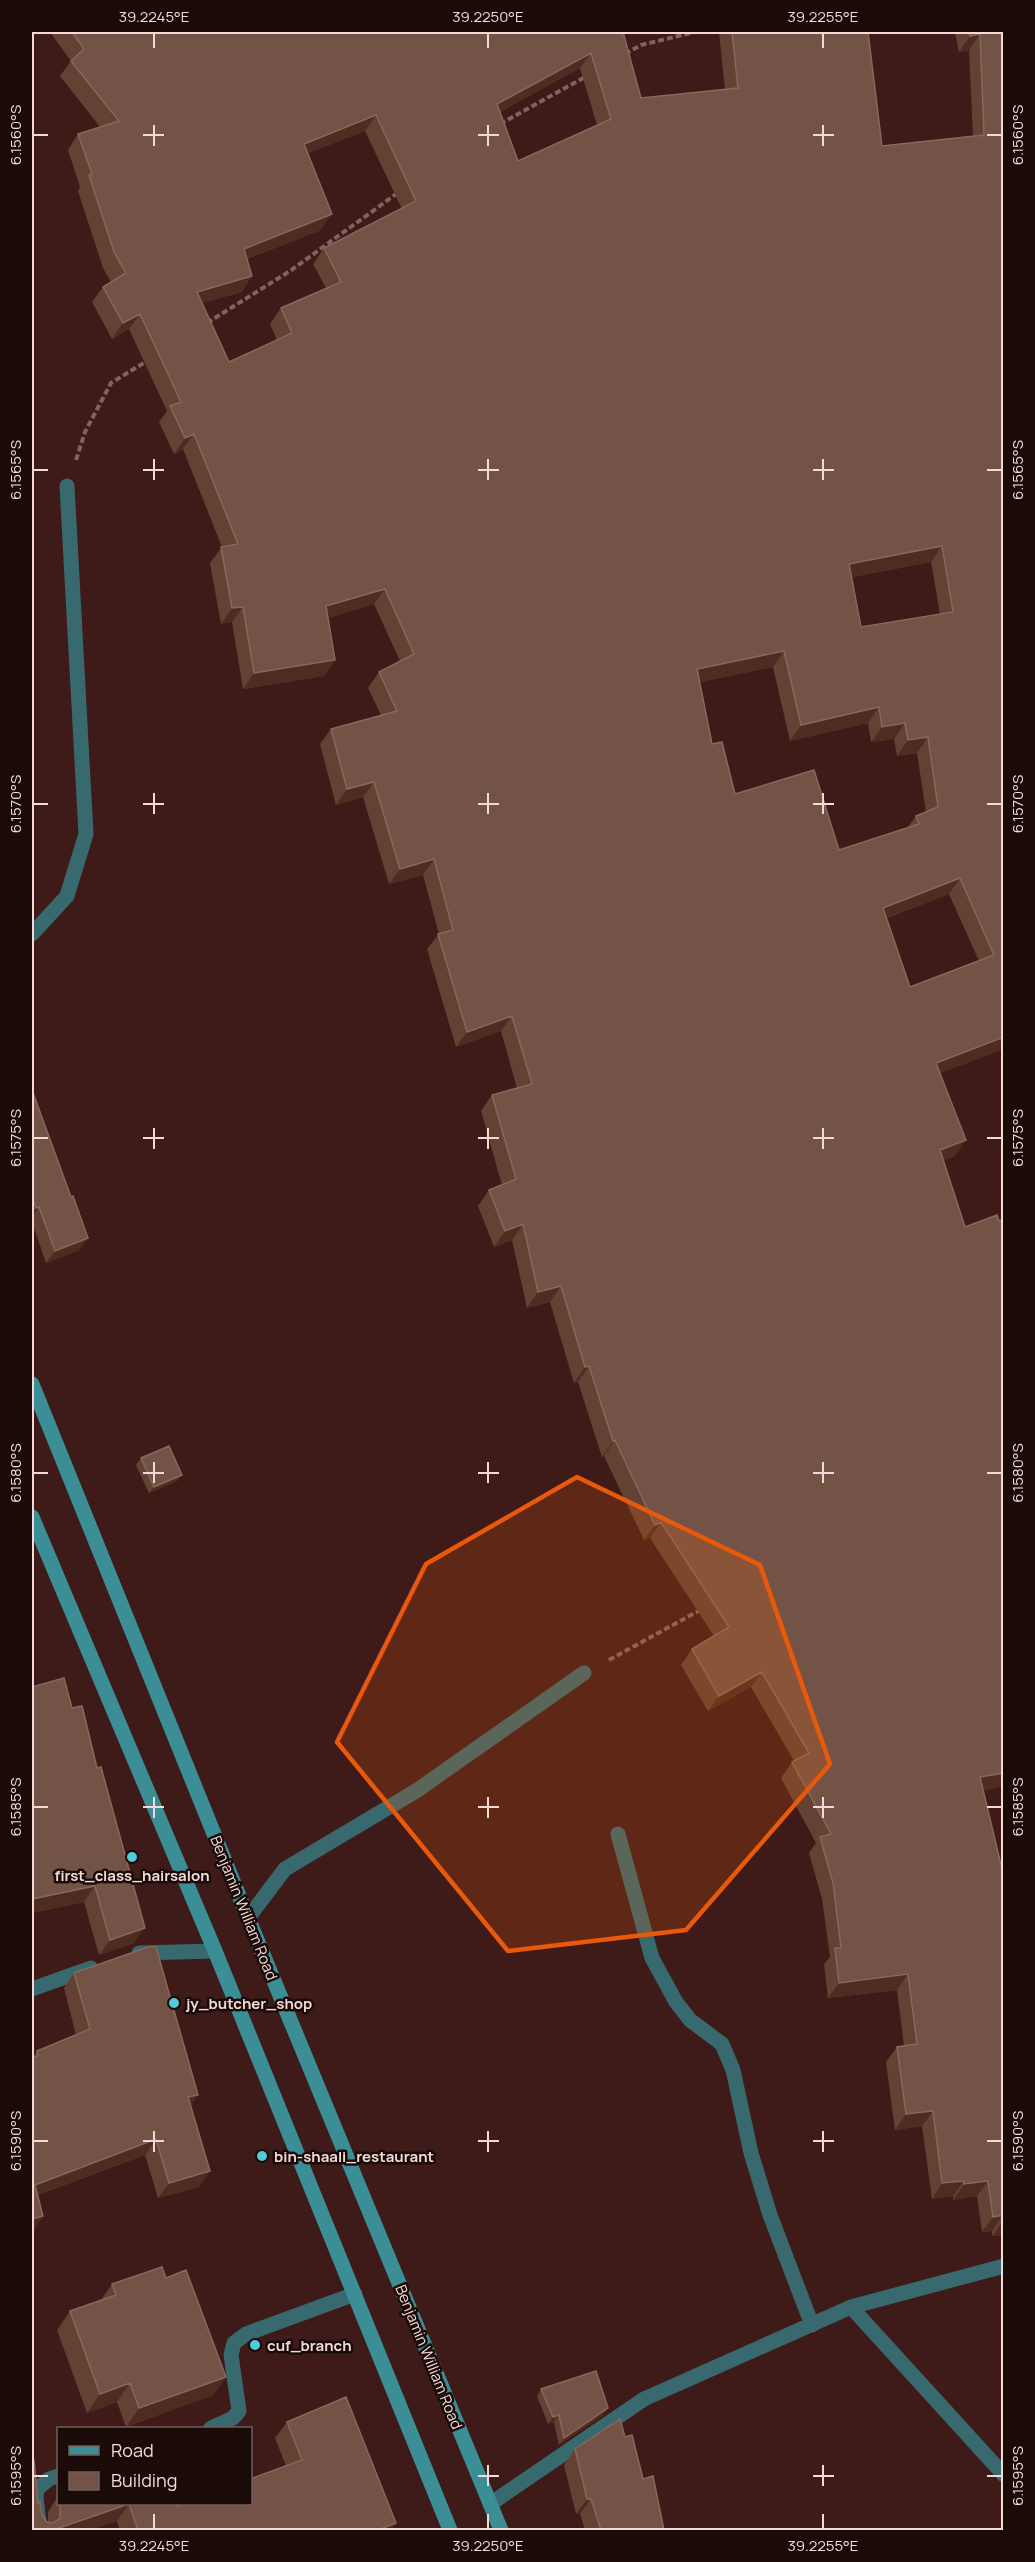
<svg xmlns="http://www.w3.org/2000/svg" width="1035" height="2562" font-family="Manrope,sans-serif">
<rect width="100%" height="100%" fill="#3e1b18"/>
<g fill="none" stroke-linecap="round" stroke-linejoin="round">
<path stroke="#81625f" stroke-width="4" stroke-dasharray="6 3" stroke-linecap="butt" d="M625 54 641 45 695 32
M500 124 585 77
M207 323 290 271 399 192
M76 460 85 432 111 383 147 361
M609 1660 702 1609"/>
<path stroke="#38696e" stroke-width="15" d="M618 1834 652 1958 676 2002 690 2020 722 2044 733 2070 751 2153 770 2215 812 2325
M211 2428 233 2418 239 2411 231 2355 234 2343 246 2334 355 2294
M40 2530 36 2498 37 2489 49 2479 58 2476"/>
<path stroke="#38696e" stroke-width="15" d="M32 934 67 896 86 834 67 486
M248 1918 285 1869 416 1791 584 1673
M139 1953 215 1951
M32 1989 91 1968
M851 2307 1004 2475
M490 2504 644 2399 851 2307 1004 2266"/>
<path stroke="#3b8d96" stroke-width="15" d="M32 1384 248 1918 501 2530
M32 1517 215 1951 450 2530"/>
</g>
<path fill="#644233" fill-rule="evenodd" d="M50 32H627L624 36 641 98 725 90 719 32H868L882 146 973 136 969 50 959 52 955 32H1004V1049L940 1073 955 1156 943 1160 983 1790 1002 1869 1004 2235 992 2236V2231L982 2232 977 2196 953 2200V2196L932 2199 922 2126 895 2130 886 2062 897 2047 904 2046 897 1990 828 1998 824 1964 830 1957 822 1899 809 1853 816 1843 781 1778 792 1762 794 1761 751 1687 708 1711 681 1665 692 1649 714 1636 650 1538 644 1540 604 1456 602 1457 578 1382 574 1383 550 1302 527 1308 512 1240 494 1247 478 1206 489 1190 502 1185 481 1111 492 1095 517 1088 501 1031 456 1047 427 949 439 934 423 875 389 884 363 797 336 805 320 744 331 729 381 715 368 688 379 672 400 661 374 604 328 618 335 660 324 676 243 689 232 622 221 624 210 563 222 547 183 449 174 454 159 422 167 411 129 329 112 339 92 302 103 287 111 282 103 268 78 191 80 187 68 150 78 134 100 127 60 76 71 61ZM580 68 597 125 518 161 500 112ZM365 131 402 209 324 248 313 264 326 288 281 308 270 324 277 340 229 362 202 303 242 292 247 259 321 230 308 153ZM931 562 940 614 861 627 852 577ZM773 667 790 741 868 723 871 742 894 739 897 756 917 753 926 812 916 816 907 828 839 850 735 794 712 744 700 682ZM949 894 979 961 910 987 887 918Z
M32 1090 71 1197 79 1250 46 1263 32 1222Z
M141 1458 177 1481 149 1493 136 1465Z
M32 1687 72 1708 134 1943 99 1955 84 1902 32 1913Z
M74 1973 191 2105 199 2187 158 2198 145 2155 38 2195 43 2216 32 2232V2058L37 2051 76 2035 64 1988Z
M166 2278 226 2377 213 2395 126 2427 117 2402 87 2413 57 2330 70 2311 101 2300 112 2284Z
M541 2389 603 2415 559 2445 554 2422 548 2424 537 2396Z
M287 2422 396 2523 391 2530H120L117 2521 90 2530H32L38 2503 42 2515 48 2522V2512L58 2496V2504H176L177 2506 286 2466 275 2438Z
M625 2437 643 2479 664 2530H585L580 2514H576L564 2465 575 2449Z"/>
<path fill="#4e2c21" d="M980 34 969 50 959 52 970 36Z
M591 53 580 68 486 120 497 104Z
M376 115 365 131 293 159 304 144Z
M332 214 321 230 233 264 244 249Z
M252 276 242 292 186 308 197 292Z
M140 314 129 329 112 339 123 323Z
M194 434 183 449 174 454 185 438Z
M942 546 931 562 838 580 849 564Z
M385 589 374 604 315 622 326 606Z
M243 607 232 622 221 624 232 608Z
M784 651 773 667 686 685 697 669Z
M335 660 324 676 243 689 254 673Z
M879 707 868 723 790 741 801 725Z
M905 723 894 739 871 742 882 727Z
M928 737 917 753 897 756 908 740Z
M374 782 363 797 336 805 347 789Z
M434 859 423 875 389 884 400 869Z
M960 878 949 894 872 923 883 908Z
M512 1016 501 1031 456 1047 467 1032Z
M1004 1037V1049L925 1079 936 1063Z
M966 1140 955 1156 929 1166 940 1150Z
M39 1207 32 1217V1214L36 1208Z
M523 1224 512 1240 494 1247 505 1231Z
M88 1238 79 1250 46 1263 55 1251Z
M561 1286 550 1302 527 1308 538 1292Z
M589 1366 578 1382 574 1383 585 1367Z
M615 1440 604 1456 602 1457 613 1441Z
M182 1475 177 1481 149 1493 154 1487Z
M661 1522 650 1538 644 1540 655 1525Z
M762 1672 751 1687 708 1711 719 1696Z
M1004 1773V1787L969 1793 980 1777Z
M95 1886 84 1902 32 1913V1899Z
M145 1928 134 1943 99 1955 110 1940Z
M908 1974 897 1990 828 1998 839 1983Z
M198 2095 187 2111 188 2097Z
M933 2111 922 2126 895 2130 906 2114Z
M156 2139 145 2155 32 2197 35 2185Z
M210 2171 199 2187 158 2198 169 2183Z
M964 2181 953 2196 932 2199 942 2183Z
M988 2181 977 2196 953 2200 964 2184Z
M1003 2215 992 2231 982 2232 993 2217Z
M43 2216 32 2232V2219Z
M1003 2221 1004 2235 992 2236Z
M226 2377 213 2395 126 2427 139 2408Z
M130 2383 117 2402 87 2413 100 2394Z
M608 2408 603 2415 559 2445 564 2438Z
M559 2415 554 2422 548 2424 553 2417Z
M587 2499H591L580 2514H576Z
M129 2504 117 2521 90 2530H53Z
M396 2523 391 2530H378Z"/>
<path fill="#735345" stroke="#87685c" stroke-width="1.5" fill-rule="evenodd" d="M72 32H623L641 98 738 88 732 32H868L882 146 984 135 980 34 970 36 969 32H1004V1037L936 1063 966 1140 940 1150 965 1227 997 1215 999 1221 1004 1219V1773L980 1777 1002 1869H1004V2221L1003 2215 993 2217 988 2181 964 2184V2181L942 2183 933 2111 906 2114 897 2047 917 2044 908 1974 839 1983 835 1948H841L833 1883 820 1837 831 1834 792 1762 809 1753 762 1672 719 1696 692 1649 729 1627 661 1522 655 1525 615 1440 613 1441 589 1366 585 1367 561 1286 538 1292 523 1224 505 1231 489 1190 516 1179 492 1095 532 1084 512 1016 467 1032 438 934 453 930 434 859 400 869 374 782 347 789 331 729 397 711 379 672 414 654 385 589 326 606 335 660 254 673 243 607 232 608 221 547 238 544 194 434 185 438 170 406 181 402 140 314 123 323 103 287 126 273 114 252 89 175 92 174 78 134 119 121 71 61 84 49ZM591 53 611 119 518 161 497 104ZM376 115 416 201 324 248 341 282 281 308 292 333 229 362 197 292 252 276 244 249 332 214 304 144ZM942 546 953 612 861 627 849 564ZM784 651 801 725 879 707 882 727 905 723 908 740 928 737 938 807 916 816 919 824 839 850 814 770 735 794 722 742 712 744 697 669ZM960 878 994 955 910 987 883 908Z
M32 1090 71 1197 73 1196 88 1238 55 1251 39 1207 36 1208 32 1196Z
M169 1446 182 1475 154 1487 141 1458Z
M64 1678 72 1708 82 1706 97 1768 101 1767 145 1928 110 1940 95 1886 32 1899V1687Z
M148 1947H156L198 2095 188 2097 210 2171 169 2183 156 2139 35 2185 43 2216 32 2219V2058L38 2056 37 2051 90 2029 74 1973Z
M162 2267 166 2278 186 2270 226 2377 139 2408 130 2383 100 2394 70 2311 116 2295 112 2284Z
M596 2371 608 2408 564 2438 559 2415 553 2417 541 2389Z
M346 2397 396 2523 378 2530H331L330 2529 327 2530H138L129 2504 53 2530H32V2460H34L38 2503 40 2502 42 2515 47 2522 53 2523 60 2518V2504H176L177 2506 184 2504H250V2479L302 2460 287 2422Z
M620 2419 625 2437 632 2435 643 2479 653 2476 664 2530H601L591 2499H587L575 2449Z"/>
<path fill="#e8590c" fill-opacity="0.2" stroke="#e8590c" stroke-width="4.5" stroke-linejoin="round" d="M577 1477 760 1565 830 1764 686 1930 508 1951 337 1742 426 1564Z"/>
<path fill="none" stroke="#f3dad8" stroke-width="2" d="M154 33V48M488 33V48M823 33V48M154 125V146M488 125V146M823 125V146M33 135H48M143 135H164M478 135H499M813 135H834M987 135H1002M154 459V480M488 459V480M823 459V480M33 470H48M143 470H164M478 470H499M813 470H834M987 470H1002M154 793V814M488 793V814M823 793V814M33 804H48M143 804H164M478 804H499M813 804H834M987 804H1002M154 1128V1149M488 1128V1149M823 1128V1149M33 1138H48M143 1138H164M478 1138H499M813 1138H834M987 1138H1002M154 1462V1483M488 1462V1483M823 1462V1483M33 1473H48M143 1473H164M478 1473H499M813 1473H834M987 1473H1002M154 1797V1818M488 1797V1818M823 1797V1818M33 1807H48M143 1807H164M478 1807H499M813 1807H834M987 1807H1002M154 2131V2152M488 2131V2152M823 2131V2152M33 2141H48M143 2141H164M478 2141H499M813 2141H834M987 2141H1002M488 2465V2486M823 2465V2486M33 2476H48M478 2476H499M813 2476H834M987 2476H1002M154 2514V2529M488 2514V2529M823 2514V2529"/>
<g fill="#52cbd8" stroke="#1a0b09" stroke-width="2">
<circle cx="132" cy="1857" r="6"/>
<circle cx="174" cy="2003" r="6"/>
<circle cx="262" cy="2156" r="6"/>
<circle cx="255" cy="2345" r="6"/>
</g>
<g text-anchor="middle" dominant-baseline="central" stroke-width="5" stroke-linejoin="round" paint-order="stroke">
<g font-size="15" font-weight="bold" fill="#f3dad8" stroke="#1a0b09" text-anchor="start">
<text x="132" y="1875" text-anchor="middle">first_class_hairsalon</text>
<text x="186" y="2003">jy_butcher_shop</text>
<text x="274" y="2156">bin-shaali_restaurant</text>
<text x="267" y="2345">cuf_branch</text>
</g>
<g font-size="15" fill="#f3dad8" stroke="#1a0b09">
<text transform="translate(244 1908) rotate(68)">Benjamin William Road</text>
<text transform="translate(429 2357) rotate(68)">Benjamin William Road</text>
</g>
</g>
<rect width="1035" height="2562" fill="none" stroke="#1a0b09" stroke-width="66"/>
<rect x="57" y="2427" width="195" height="78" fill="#1a0b09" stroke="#715e5c" stroke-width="1.5"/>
<rect x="69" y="2446" width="30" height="9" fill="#3b8d96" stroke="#715e5c" stroke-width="1.5"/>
<text x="111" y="2457" font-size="18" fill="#f3dad8">Road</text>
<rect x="69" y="2472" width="30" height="18" fill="#735345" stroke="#715e5c" stroke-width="1.5"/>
<text x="111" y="2487" font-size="18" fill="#f3dad8">Building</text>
<rect x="33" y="33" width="969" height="2496" fill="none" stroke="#f3dad8" stroke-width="2"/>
<g font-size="15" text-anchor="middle" fill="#f3dad8">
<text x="154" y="22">39.2245°E</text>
<text x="488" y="22">39.2250°E</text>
<text x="823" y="22">39.2255°E</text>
<text transform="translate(16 135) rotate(-90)" y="5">6.1560°S</text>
<text transform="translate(1018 135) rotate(-90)" y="5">6.1560°S</text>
<text transform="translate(16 470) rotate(-90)" y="5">6.1565°S</text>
<text transform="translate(1018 470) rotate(-90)" y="5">6.1565°S</text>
<text transform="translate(16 804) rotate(-90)" y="5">6.1570°S</text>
<text transform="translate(1018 804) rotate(-90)" y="5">6.1570°S</text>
<text transform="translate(16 1138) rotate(-90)" y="5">6.1575°S</text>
<text transform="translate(1018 1138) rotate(-90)" y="5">6.1575°S</text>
<text transform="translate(16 1473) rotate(-90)" y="5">6.1580°S</text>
<text transform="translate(1018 1473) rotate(-90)" y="5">6.1580°S</text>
<text transform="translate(16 1807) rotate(-90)" y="5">6.1585°S</text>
<text transform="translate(1018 1807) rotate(-90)" y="5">6.1585°S</text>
<text transform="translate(16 2141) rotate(-90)" y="5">6.1590°S</text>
<text transform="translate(1018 2141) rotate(-90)" y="5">6.1590°S</text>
<text transform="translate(16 2476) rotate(-90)" y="5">6.1595°S</text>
<text transform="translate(1018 2476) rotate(-90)" y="5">6.1595°S</text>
<text x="154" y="2551">39.2245°E</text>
<text x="488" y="2551">39.2250°E</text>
<text x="823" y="2551">39.2255°E</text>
</g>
</svg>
